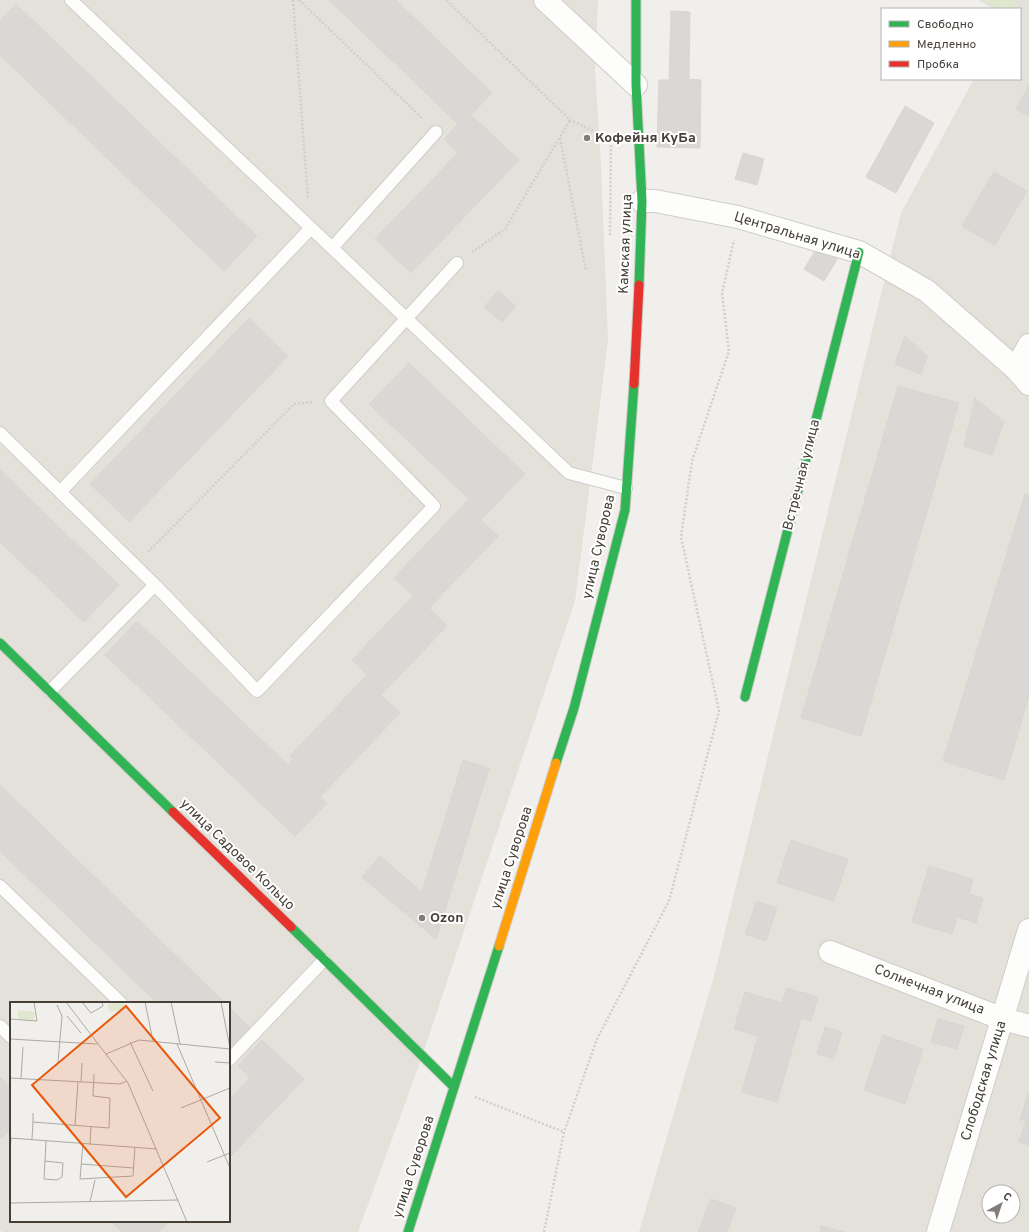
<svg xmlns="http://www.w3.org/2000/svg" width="1029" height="1232" font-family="Overpass,sans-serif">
<rect width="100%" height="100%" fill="#f1efec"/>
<path fill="#e4e0da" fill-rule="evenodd" d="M0 0H598L595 70 601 165 608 341 575 601 418 1068 358 1232H2L0 1230ZM11 1003H229V1221H11Z
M978 0H1029V1232H639L714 976 901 213 974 79H1020V9H995ZM989 1192H1013V1216H989Z"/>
<path fill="#dfe8cf" d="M983 0H1016L1011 9H999Z"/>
<path fill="#dad8d4" stroke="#d9d6d2" d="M329 0H396L492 93 471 115 519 160 411 273 375 239 458 153 444 139 458 124Z
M16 4 257 236 224 271 0 55V21Z
M671 11 690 12 689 79 701 80 700 148 657 147 659 80H669Z
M1029 85V116L1016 109Z
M905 106 934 123 896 193 866 177Z
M743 153 764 159 757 185 735 179Z
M994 172 1027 191 995 245 962 226Z
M818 246 838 258 824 281 804 269Z
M498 291 516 306 502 322 484 307Z
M249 318 288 356 129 522 90 484Z
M905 336 927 356 921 374 895 364Z
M409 363 525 474 481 520 498 536 429 608 447 626 381 695 400 713 320 797 327 803 295 836 105 655 137 621 288 765 293 759 290 756 367 675 352 660 413 596 394 578 469 499 369 404Z
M898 386 959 403 861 736 801 718Z
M975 398 1004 422 992 455 964 446Z
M0 470 119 585 84 622 0 542Z
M1025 494 1029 495V696L1004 780 943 761Z
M463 760 489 768 436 939 362 877 380 856 422 892Z
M0 785 225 1003H157L0 851Z
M791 840 848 859 834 901 777 883Z
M929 866 973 879 969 894 983 898 976 923 957 917 952 934 912 922Z
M757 901 777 908 766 941 745 934Z
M787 988 818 997 811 1021 801 1018 777 1102 742 1092 758 1036 734 1029 745 992 782 1003Z
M229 1007 252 1030 229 1054Z
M938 1019 964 1026 957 1049 931 1042Z
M825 1027 842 1032 834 1059 817 1054Z
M883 1035 923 1049 905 1104 864 1090Z
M262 1040 304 1079 229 1158V1100L250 1078 238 1066Z
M0 1077 11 1088V1129L1 1139 0 1138Z
M1028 1094H1029V1145L1019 1142 1026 1119 1020 1120Z
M711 1199 736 1208 727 1232H698Z
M110 1221H169L159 1232H122Z
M821 1226 844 1232H820Z"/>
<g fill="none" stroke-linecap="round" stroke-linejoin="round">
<defs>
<path id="lane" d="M71 0 569 473 626 488
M332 248 436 132
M0 433 155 585 257 691 434 506 331 401 457 263
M60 492 311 228
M50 691 155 585
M0 886 121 1003
M0 1026 11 1037
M229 1060 324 960"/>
<path id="street" d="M545 0 636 85
M642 201H655L738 217 859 252 927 291 1016 369 1029 384
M1016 369 1029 345
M830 952 1003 1019 1029 1026
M938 1232 1029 930"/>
<path id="fast" d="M636 0V85L642 201 639 285
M0 643 173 812
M745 697 859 252
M556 763 574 708 625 510 634 384
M291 927 454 1087
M408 1232 499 946"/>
<path id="slow" d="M499 946 556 763"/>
<path id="jam" d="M634 384 639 285
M173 812 291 927"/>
</defs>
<use href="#lane" stroke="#cfcdc9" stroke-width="14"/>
<use href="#street" stroke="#cfcdc9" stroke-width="24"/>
<use href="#fast" stroke="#cfccc4" stroke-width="11"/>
<use href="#slow" stroke="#cfccc4" stroke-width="11"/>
<use href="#jam" stroke="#cfccc4" stroke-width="11"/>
<path stroke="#d1cfcb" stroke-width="2.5" stroke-dasharray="2 2" stroke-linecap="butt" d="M293 0 308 199
M299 0 423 119
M446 0 570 120 611 139 610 236
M560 138 586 271
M472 252 505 229 570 120
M148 552 294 404 313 402
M475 1097 564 1132
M544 1232 564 1132 597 1039 669 901 719 711 681 537 692 461 729 351 722 293 734 240"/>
<use href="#lane" stroke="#fdfdfc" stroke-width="12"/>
<use href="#street" stroke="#fdfdfc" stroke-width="22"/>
<use href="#fast" stroke="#30b455" stroke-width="9"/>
<use href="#slow" stroke="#ff9f0a" stroke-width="9"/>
<use href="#jam" stroke="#e5322d" stroke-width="9"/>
</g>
<g fill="#827d78" stroke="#fff" stroke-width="1.5">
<circle cx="587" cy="138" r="4"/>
<circle cx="422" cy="918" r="4"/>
</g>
<g text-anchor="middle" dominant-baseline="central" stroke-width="4" stroke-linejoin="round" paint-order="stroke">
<g font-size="14" font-weight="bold" fill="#464039" stroke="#fff" text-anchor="start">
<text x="595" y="138">Кофейня КуБа</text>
<text x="430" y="918">Ozon</text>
</g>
<g font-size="14" fill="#464039" stroke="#fff">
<text transform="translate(797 236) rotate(17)">Центральная улица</text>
<text transform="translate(626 244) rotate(-88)">Камская улица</text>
<text transform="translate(802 475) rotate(-76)">Встречная улица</text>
<text transform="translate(599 547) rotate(-77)">улица Суворова</text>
<text transform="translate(237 855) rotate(44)">улица Садовое Кольцо</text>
<text transform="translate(512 858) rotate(-72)">улица Суворова</text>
<text transform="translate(929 990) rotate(21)">Солнечная улица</text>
<text transform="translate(984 1081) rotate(-73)">Слободская улица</text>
<text transform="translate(414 1167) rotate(-72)">улица Суворова</text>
</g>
</g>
<g transform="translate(10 1002)">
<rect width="220" height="220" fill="#f1efec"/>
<path d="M114 0 115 7 99 10 98 2ZM8 8 25 10 24 18 8 17Z" fill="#dfe8cf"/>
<path fill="none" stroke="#ada9a4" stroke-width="1" d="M56 0 118 81 177 220M72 0 81 11 93 4 92 0M135 0 143 39M161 0 170 42M211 0 220 46M47 3 52 14 48 60M57 14 71 31M0 17 27 19 24 0M0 37 87 42M120 40 143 89M167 42 220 166M96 52 129 38 220 47M205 60 220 61M0 76 110 82 117 79M11 76 13 45M71 80 72 61M171 106 220 86M23 111V120L99 126 100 96 83 94 84 72M65 123 68 80M0 136 147 147M22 137 23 120M73 141 70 177 123 174 125 145M80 142 81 124M0 152 1 136M35 159 53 161 52 175 47 178 34 177 35 159 36 139M197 160 220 151M71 162 124 166M80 200 85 178M0 201 168 198"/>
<path fill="#e8590c" fill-opacity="0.15" stroke="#e8590c" stroke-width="2" d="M116 4 210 116 116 195 22 83Z"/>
<rect width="220" height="220" fill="none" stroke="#464039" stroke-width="2"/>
</g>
<rect x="881" y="8" width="140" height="72" fill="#ffffff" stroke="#b5b3b0"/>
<rect x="889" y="21" width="20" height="6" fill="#30b455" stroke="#b5b3b0"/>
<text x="917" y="28" font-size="12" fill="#464039">Свободно</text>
<rect x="889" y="41" width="20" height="6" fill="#ff9f0a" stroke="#b5b3b0"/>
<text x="917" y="48" font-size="12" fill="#464039">Медленно</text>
<rect x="889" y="61" width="20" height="6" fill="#e5322d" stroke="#b5b3b0"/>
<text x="917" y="68" font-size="12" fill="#464039">Пробка</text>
<g transform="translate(1001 1204) rotate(40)"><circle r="19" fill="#ffffff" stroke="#b5b3b0"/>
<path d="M0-3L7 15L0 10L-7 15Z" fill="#827d78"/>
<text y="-6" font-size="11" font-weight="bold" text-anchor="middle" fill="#464039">С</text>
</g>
</svg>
